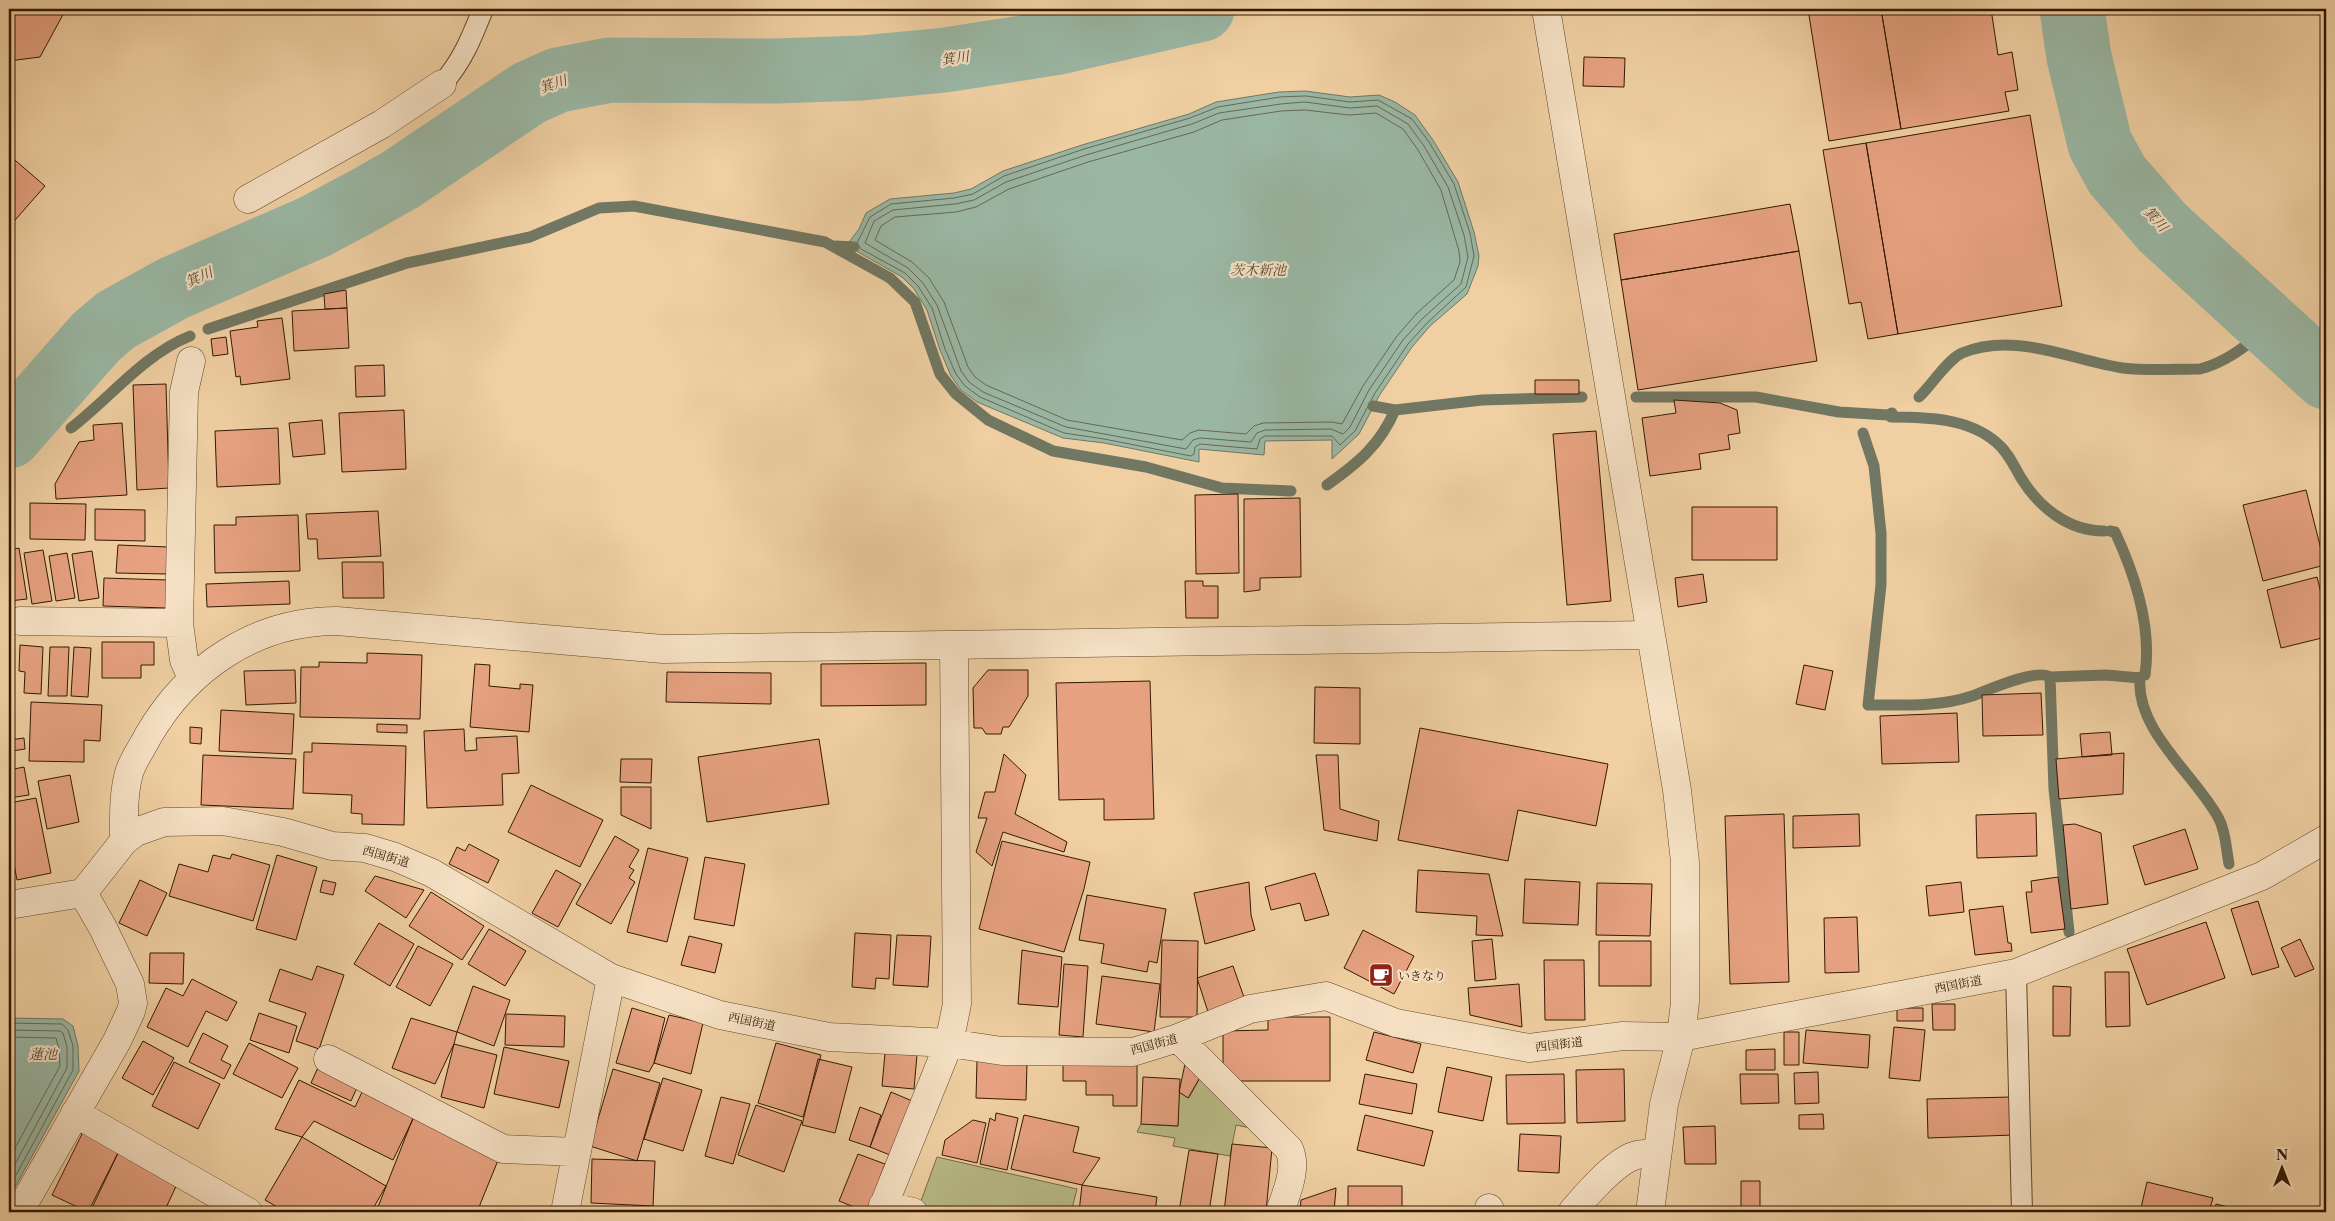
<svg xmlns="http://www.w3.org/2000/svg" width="2335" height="1221" font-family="'Libre Caslon Text','Noto Serif JP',serif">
<rect width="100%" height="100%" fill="#f0d0a3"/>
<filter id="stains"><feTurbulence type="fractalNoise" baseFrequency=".004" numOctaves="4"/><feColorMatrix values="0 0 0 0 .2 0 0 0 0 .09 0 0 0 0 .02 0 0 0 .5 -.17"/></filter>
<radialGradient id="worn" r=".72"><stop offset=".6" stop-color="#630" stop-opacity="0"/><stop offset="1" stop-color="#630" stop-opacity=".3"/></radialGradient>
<path fill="#b9bb86" stroke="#766a43" d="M1202 1074 1265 1131 1236 1125 1230 1156 1173 1146 1175 1138 1137 1132 1141 1124 1178 1126 1179 1092 1189 1098Z
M937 1157 1077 1189 1071 1212H917Z"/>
<path fill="#9ab7a4" stroke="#717762" d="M1305 91 1350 97 1379 95 1395 102 1415 115 1433 140 1458 182 1474 232 1479 256 1478 266 1467 294 1430 326 1412 347 1379 396 1359 434 1332 459V440L1265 441 1264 455 1199 449V462L1104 443 1063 438 977 402 961 390 951 376 940 350 927 310 914 289 902 277 858 252 849 242 859 229 866 213 890 199 954 193 971 189 1003 171 1082 145 1189 114 1216 102 1279 92Z
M9 1018 63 1019 73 1026 78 1046 79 1071 9 1198Z"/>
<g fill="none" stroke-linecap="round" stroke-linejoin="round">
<path stroke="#666852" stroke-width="1" d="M1306 96 1350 102 1378 100 1412 119 1429 142 1454 184 1470 233 1474 256 1466 287 1427 323 1408 344 1375 393 1355 431 1340 445 1332 436H1265L1260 439 1257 449 1200 444 1195 447 1194 454 1191 456 1104 439 1064 433 980 397 965 386 956 374 945 349 932 308 918 286 905 273 861 249 857 243 870 217 891 204 954 198 973 194 1004 176 1084 149 1190 118 1218 107 1280 97Z
M1305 102 1350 108 1377 106 1408 124 1424 146 1448 187 1464 235 1468 257 1461 284 1423 318 1403 340 1369 390 1350 427 1343 434 1331 429 1265 430 1257 433 1251 442 1200 438 1193 440 1186 449 1066 427 983 392 969 382 961 371 937 305 923 283 908 268 865 243 874 221 893 210 955 204 974 200 1006 182 1086 155 1192 124 1219 113 1281 104Z
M1305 110 1349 115 1376 113 1403 129 1418 150 1441 190 1459 251 1460 262 1454 280 1417 313 1397 336 1363 386 1342 424 1332 422 1263 423 1254 426 1246 434 1199 430 1190 433 1182 440 1067 420 986 385 975 377 968 367 944 302 929 278 912 262 875 240 881 226 895 217 956 212 976 207 1009 189 1088 162 1194 132 1222 120 1281 111Z
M9 1023 62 1024 68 1030 73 1046V1070L9 1188
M9 1030 60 1031 63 1033 67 1047V1068L9 1175
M9 1037 56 1038 59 1049 60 1066 9 1159"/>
<path stroke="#717762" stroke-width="11" d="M836 246 854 247
M208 329 407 263 530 237 599 208 634 206 825 242 890 278 915 302 940 374 956 394 988 420 1053 451 1146 467 1222 488 1291 491
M1636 397H1756L1839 412 1888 415 1892 413
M1919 397C1931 386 1947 360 1962 353 2015 331 2071 360 2123 368 2148 371 2175 369 2200 369 2228 362 2249 343 2271 326
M1373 406 1395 410
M1891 414V417C1927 417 1969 418 1997 443 2008 452 2014 466 2021 478 2039 507 2068 531 2104 531
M23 420 39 433
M71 428C110 398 143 355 190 336
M1863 433 1874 466 1881 533V585L1868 705C1902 705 1940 707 1972 696 1988 690 2037 668 2050 677L2106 675 2140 678
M1327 485C1358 463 1380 445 1395 410L1482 400 1582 397
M2110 531 2115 532C2135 575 2152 627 2145 675
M2050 677 2054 789 2069 932
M2140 677C2135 731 2196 775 2219 819 2226 832 2226 849 2229 864"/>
<path stroke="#9ab7a4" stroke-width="65" d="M2072 9 2079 57 2100 144 2117 175 2163 228 2326 377
M9 436 96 337 116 320 174 288 314 227 361 202 400 180 529 93 558 80 610 70 776 71 862 68 945 60 1054 43 1202 9"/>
</g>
<path fill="#e7a281" stroke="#331800" d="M9 9H66L40 57 9 61Z
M1808 9H1881L1901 129 1829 141Z
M1881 9H1991L1998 55 2012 52 2018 90 2005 92 2009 111 1901 129Z
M1584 57 1625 58 1624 87 1583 86Z
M2030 115 2062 306 1898 334 1866 143Z
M1866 143 1898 334 1868 339 1861 302 1849 304 1823 150Z
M9 155 45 186 9 227Z
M1790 204 1799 251 1621 280 1614 234Z
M1799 251 1817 361 1638 390 1621 280Z
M346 290 347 308 325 309 324 294Z
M347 308 349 348 294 351 292 311Z
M282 318 290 379 241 385 240 376 236 377 230 331 258 327 257 321Z
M226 337 228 354 213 356 211 339Z
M384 365 385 396 356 397 355 366Z
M1535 380H1579V394H1535Z
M166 384 169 488 137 490 133 385Z
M1674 400 1720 403 1737 410 1740 433 1728 435 1730 449 1699 454 1701 469 1650 476 1642 418 1676 413Z
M404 410 406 469 342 472 339 413Z
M322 420 325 454 293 457 289 423Z
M122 423 127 495 56 499 55 484 79 442 94 440 93 425Z
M278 428 280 484 217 487 215 431Z
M1596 431 1611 601 1567 605 1553 434Z
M2306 490 2325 565 2263 581 2243 505Z
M1238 494 1239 573 1196 574 1195 495Z
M1300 498 1301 577 1260 578V590L1244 592V499Z
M30 503 86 504 85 540 30 539Z
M1692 507H1777V560H1692Z
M95 509 145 510V541L95 540Z
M378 511 381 556 318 559 317 539H308L306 514Z
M298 515 300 571 215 573 214 525H236V517Z
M118 545 168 547 167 574 116 573Z
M19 548 27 599 9 601V550Z
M43 550 52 601 32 604 24 553Z
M92 551 99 598 79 601 72 554Z
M67 553 75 598 56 601 49 556Z
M342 562H383L384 598H343Z
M1703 574 1707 602 1678 607 1675 578Z
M2317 577 2326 613V637L2281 648 2267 590Z
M104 578 167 580 166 608 103 606Z
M289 581 290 604 207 607 206 584Z
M1185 581H1203V586H1218V618H1186Z
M102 642H154V665H141V678H102Z
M20 645 43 647 41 694 24 693 25 672 19 671Z
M50 647H69L67 696H48Z
M74 647 91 648 88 697 71 696Z
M367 653 422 655 420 719 300 717 301 667H319V662L367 663Z
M926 663V705L821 706V664Z
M475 664 490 665 489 686 520 689V684L533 685 529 732 470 727Z
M1804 665 1833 671 1825 710 1796 704Z
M295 670 296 703 246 705 244 671Z
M988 670H1028V696L1009 727H1003L1001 734H986L982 728H974L973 688Z
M667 672 771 673V704L666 702Z
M1150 681 1154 819 1104 820V799L1059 800 1056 683Z
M1315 687 1360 688V744L1314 743Z
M2041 693 2043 735 1983 736 1982 695Z
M31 702 102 705 100 741 84 740V762L29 761Z
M221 710 294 714 292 754 219 751Z
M1957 713 1959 762 1882 764 1880 716Z
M377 724 407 725V733L377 732Z
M190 727 202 728 201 744 190 743Z
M1420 728 1608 764 1596 826 1518 810 1508 861 1398 840Z
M464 729 465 751 477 750 476 738 517 736 519 773 502 774 503 805 427 808 424 731Z
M2110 732 2112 755 2082 757 2080 734Z
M24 738 25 749 12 751 10 740Z
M819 739 829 804 707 822 698 757Z
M312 743 406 746 404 825 362 824V814L351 813 352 795 303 793 304 752H312Z
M2124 753 2123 794 2059 799 2056 759Z
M1004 754 1026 775 1015 814 1067 842 1064 852 1003 832 992 866 976 852 987 818H978L985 792H995Z
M203 755 296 759 293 809 201 805Z
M1316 755H1338L1340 809 1379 821 1377 841 1324 830Z
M621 759H652L651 783 620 782Z
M24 767 29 795 9 798V770Z
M70 775 79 822 47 829 38 781Z
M531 785 603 820 580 867 508 832Z
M621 787H651V829L621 815Z
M36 798 51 873 17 880 9 838V803Z
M2036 813 2037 856 1977 858 1976 815Z
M1784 814 1789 982 1730 984 1725 816Z
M1859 814 1860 846 1793 848V816Z
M2075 824 2101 833 2108 904 2071 909 2063 825Z
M2185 829 2198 869 2145 885 2133 846Z
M615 836 639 850 629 867 634 870 629 878 635 882 611 924 576 904Z
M1002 841 1090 862 1084 889 1064 952 979 929Z
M469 844 499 860 488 883 449 864 457 847 465 851Z
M648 848 688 858 667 942 627 932Z
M232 854 270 865 253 921 169 896 179 864 208 872 213 855 230 859Z
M277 855 317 867 296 940 256 929Z
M705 857 745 864 734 926 694 919Z
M556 870 581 884 558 927 532 913Z
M1418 870 1489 874 1503 936 1476 935 1477 916 1416 912Z
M1315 873 1329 915 1305 921 1300 903 1271 910 1265 887Z
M375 876 424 890 406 918 365 891Z
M2058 877 2065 929 2031 933 2026 892H2032L2031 881Z
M1525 879 1580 882 1578 925 1523 923Z
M140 880 167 893 147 936 119 923Z
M323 880 336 883 333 895 320 892Z
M1249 882 1251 915 1255 930 1205 944 1194 893Z
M1961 882 1964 912 1929 916 1926 886Z
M1597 883 1652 884 1650 936 1596 935Z
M431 892 484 926 462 960 409 926Z
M1087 895 1166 909 1157 963 1149 961 1147 972 1101 963 1104 944 1079 940Z
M2258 901 2279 967 2252 975 2231 909Z
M2003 906 2008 943H2011L2012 951 1975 955 1969 910Z
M1857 917 1859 972 1825 973 1824 918Z
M2206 922 2225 978 2147 1005 2127 949Z
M379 923 414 944 390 986 354 964Z
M489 929 526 951 505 986 468 964Z
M1363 930 1414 956 1394 994 1344 968Z
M855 933 891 935 889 979 876 978 875 989 852 987Z
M897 935 931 936 928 987 893 985Z
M689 936 722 944 715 973 681 965Z
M1492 939 1496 979 1475 981 1472 941Z
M2300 939 2314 969 2295 977 2281 948Z
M1162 940 1198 941 1197 1017H1160Z
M1599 941H1651V986H1599Z
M418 946 453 964 430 1006 396 987Z
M1022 950 1062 957 1058 1007 1018 1004Z
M150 953H184L183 984 149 983Z
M1544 960H1584L1585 1020H1545Z
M1064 964 1088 966 1083 1037 1059 1035Z
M317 966 344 975 319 1049 296 1041 306 1013 269 1001 280 969 312 980Z
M1233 966 1246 1003 1209 1015 1197 978Z
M2105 972H2129L2130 1026 2106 1027Z
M1102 976 1160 984 1154 1032 1096 1024Z
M192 979 237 1002 227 1021 206 1011 188 1047 147 1027 166 988 183 996Z
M1519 984 1522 1027 1470 1015 1468 988Z
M473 986 510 1000 494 1046 457 1032Z
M2053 986 2071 987 2070 1036H2053Z
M1932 1004H1955V1030H1933Z
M632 1008 665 1018 654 1063 649 1072 616 1063Z
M1897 1008H1923V1021H1897Z
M259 1013 297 1026 289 1053 250 1040Z
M506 1014 565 1016 564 1047 505 1045Z
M669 1015 703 1023 691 1074 654 1063Z
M1268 1017H1330V1081H1223V1031L1268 1030Z
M411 1018 457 1032 454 1044 435 1084 392 1068Z
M1894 1027 1925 1030 1920 1081 1889 1078Z
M1806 1030 1870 1035 1868 1068 1803 1063Z
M1374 1032 1421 1044 1413 1073 1366 1060Z
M1784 1032H1799V1065H1784Z
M203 1033 228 1046 221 1060 231 1065 224 1079 189 1062Z
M143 1041 174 1058 153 1095 122 1078Z
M249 1043 298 1068 282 1098 233 1074Z
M776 1043 821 1055 803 1117 758 1103Z
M454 1044 497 1055 484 1108 441 1097Z
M504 1047 569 1061 559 1108 494 1094Z
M1775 1049V1070H1746V1050Z
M885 1053 917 1055 914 1089 882 1086Z
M818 1059 852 1067 835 1133 802 1125Z
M977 1061 1027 1063 1026 1100 976 1098Z
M174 1062 220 1084 198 1129 152 1106Z
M1063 1062H1137V1106H1113V1095H1086V1081H1063Z
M320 1063 360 1081 351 1101 311 1083Z
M1185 1064 1202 1074 1188 1098 1179 1092Z
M1447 1067 1492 1077 1483 1121 1438 1112Z
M613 1069 660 1083 637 1161 590 1146Z
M1624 1069 1625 1121 1577 1123 1576 1070Z
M1818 1072 1819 1103 1795 1104 1794 1073Z
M1365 1074 1417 1084 1412 1114 1359 1104Z
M1564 1074 1565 1123 1507 1124 1506 1075Z
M1740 1074H1778L1779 1103 1741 1104Z
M1143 1077 1180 1079 1178 1126 1141 1124Z
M663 1078 702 1090 683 1151 644 1139Z
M299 1080 355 1107 363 1090 415 1115 393 1160 314 1121 302 1137 275 1129Z
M891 1092 917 1103 895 1157 870 1147Z
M721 1097 750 1104 733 1164 705 1156Z
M2012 1097 2014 1135 1928 1138 1927 1099Z
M756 1105 802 1121 784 1172 738 1155Z
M860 1107 881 1115 870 1147 849 1140Z
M996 1113 1018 1118 1007 1170 980 1164 990 1118 995 1121Z
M1823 1114 1824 1129H1799V1115Z
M1024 1115 1079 1127 1073 1152 1100 1158 1082 1185 1011 1169Z
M1365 1115 1433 1131 1424 1166 1357 1150Z
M413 1118 501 1153 477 1212H376Z
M973 1120 986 1123 977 1163 942 1155 945 1140Z
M1715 1126 1716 1164H1685L1683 1127Z
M83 1132 119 1151 88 1212 52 1195Z
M1520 1134 1561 1136 1559 1173 1518 1171Z
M302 1137 386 1186 371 1212H286L265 1200Z
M1232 1144 1272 1148 1266 1212H1224Z
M1189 1150 1218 1154 1209 1212H1179Z
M119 1151 179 1180 164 1212H90Z
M858 1154 885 1164 867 1212 839 1201Z
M592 1159 655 1161 653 1206 591 1203Z
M1741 1181H1760V1212H1741Z
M2147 1182 2213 1198 2209 1212H2140Z
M1082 1185 1157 1197 1155 1212H1079Z
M1348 1186H1402V1212H1348Z
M1336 1188 1334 1212H1300L1301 1200Z
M2216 1204 2249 1212H2214Z
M685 1208 724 1212H684Z
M605 1209 673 1212H604Z"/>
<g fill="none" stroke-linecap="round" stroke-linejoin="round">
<defs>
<path id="service" d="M442 84C462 62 472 37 483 9
M2016 973 2022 1212"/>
<path id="minor" d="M248 199 382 124 442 84
M191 361 184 392 179 623 184 660 192 678
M20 621 179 623
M124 841C124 819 123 795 129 773 133 760 142 748 148 736 188 667 256 621 337 621L663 649 1650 635
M9 905 83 893 124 841 136 832 164 822 223 821 283 832 332 846 365 848 395 857 432 873 611 978 720 1015 829 1037 949 1043 1002 1051 1133 1052 1178 1038 1250 1009 1326 996 1396 1023 1529 1048 1623 1036 1681 1037 2016 973 2262 876 2326 839
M1178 1038 1289 1149C1298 1169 1286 1193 1280 1212
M328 1059 503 1149 577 1152
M75 1113 248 1212
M883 1205 913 1212
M1489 1208 1491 1212
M19 1212 117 1041 131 1011 133 1003 130 984 103 928 83 893
M565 1212 611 978
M881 1212 949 1043 957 1004 954 645
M1572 1212C1584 1197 1616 1161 1634 1156 1641 1153 1649 1154 1657 1155"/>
<path id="tertiary" d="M1546 9 1677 790 1685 862V1002L1681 1037 1664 1104 1650 1212"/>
</defs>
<use href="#service" stroke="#624629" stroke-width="22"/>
<use href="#minor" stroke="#624629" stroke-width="29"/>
<use href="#tertiary" stroke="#624629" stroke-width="29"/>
<use href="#service" stroke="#f5e0c3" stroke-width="20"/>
<use href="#minor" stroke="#f5e0c3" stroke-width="28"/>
<use href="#tertiary" stroke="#f5e0c3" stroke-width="28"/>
</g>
<defs>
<symbol id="cafe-square" viewBox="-11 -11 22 22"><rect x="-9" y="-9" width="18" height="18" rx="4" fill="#8f2418" stroke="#f5e0c3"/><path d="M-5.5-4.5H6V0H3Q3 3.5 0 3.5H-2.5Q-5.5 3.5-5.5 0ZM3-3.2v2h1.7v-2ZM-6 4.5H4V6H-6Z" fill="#fff"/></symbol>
</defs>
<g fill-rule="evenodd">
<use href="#cafe-square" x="1367" y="961" width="28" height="28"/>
</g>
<g text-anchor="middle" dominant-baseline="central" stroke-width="4.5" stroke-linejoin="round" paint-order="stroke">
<g font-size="12" fill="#331800" stroke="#f5e0c3">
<text transform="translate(386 856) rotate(16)">西国街道</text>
<text transform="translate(1958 984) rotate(-11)">西国街道</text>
<text transform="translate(752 1021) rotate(12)">西国街道</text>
<text transform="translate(1154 1044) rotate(-15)">西国街道</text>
<text transform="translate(1559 1044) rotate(-7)">西国街道</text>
</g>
<g font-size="12" fill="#331800" stroke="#f5e0c3" text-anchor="start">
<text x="1398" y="975">いきなり</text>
</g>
<g font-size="14" font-style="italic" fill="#524831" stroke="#f5e0c3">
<text transform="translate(955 58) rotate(-8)">箕川</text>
<text transform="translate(553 84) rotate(-19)">箕川</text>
<text transform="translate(2156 219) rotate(48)">箕川</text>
<text x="1258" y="270">茨木新池</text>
<text transform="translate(199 277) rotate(-24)">箕川</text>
<text x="43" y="1054">蓮池</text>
</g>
</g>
<rect width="2335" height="1221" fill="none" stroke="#f0d0a3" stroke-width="30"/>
<rect x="10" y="10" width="2315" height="1201" fill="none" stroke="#331800" stroke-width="2.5"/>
<rect x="15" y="15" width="2305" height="1191" fill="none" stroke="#331800"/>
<g transform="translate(2282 1168)" stroke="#f5e0c3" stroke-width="4" paint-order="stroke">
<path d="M0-4L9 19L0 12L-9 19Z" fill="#331800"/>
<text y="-8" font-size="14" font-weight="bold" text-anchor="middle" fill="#331800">N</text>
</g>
<rect width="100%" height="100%" filter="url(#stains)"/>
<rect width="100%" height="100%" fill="url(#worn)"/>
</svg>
